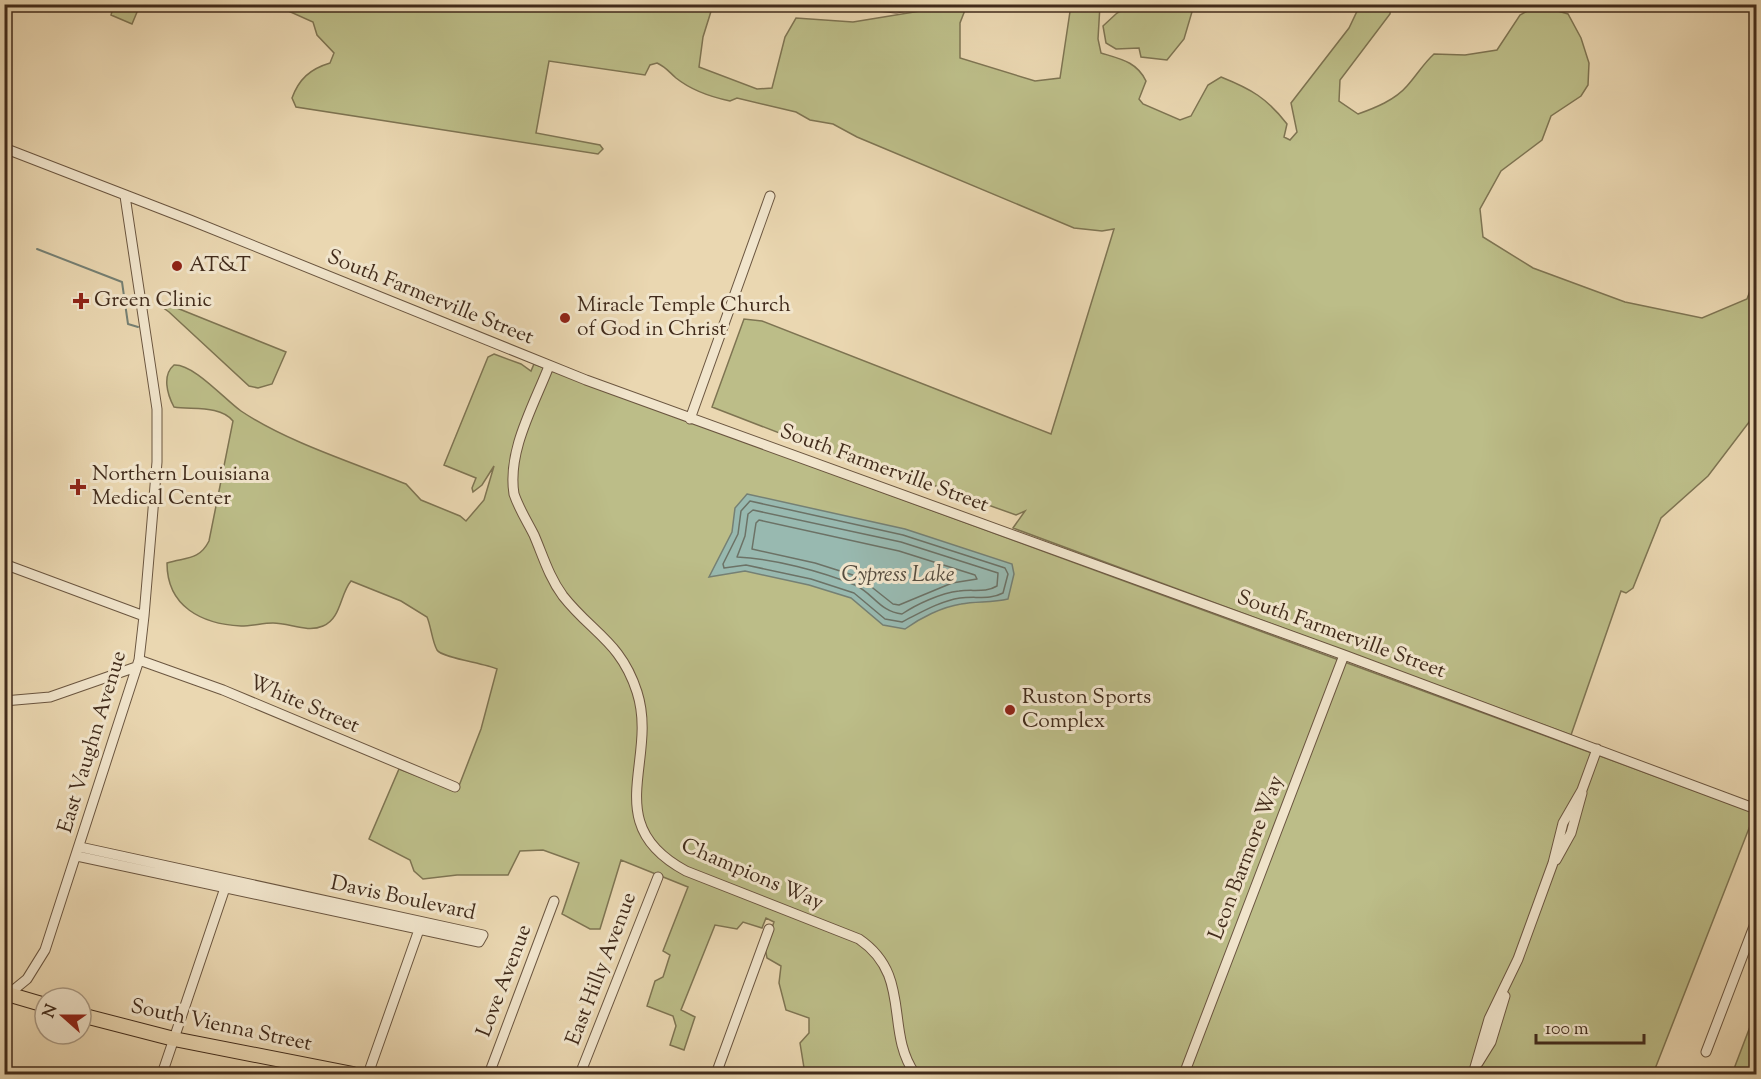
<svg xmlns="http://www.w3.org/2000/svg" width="1761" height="1079" font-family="'Sorts Mill Goudy',serif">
<rect width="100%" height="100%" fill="#ead7b1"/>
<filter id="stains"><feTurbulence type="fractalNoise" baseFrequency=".00333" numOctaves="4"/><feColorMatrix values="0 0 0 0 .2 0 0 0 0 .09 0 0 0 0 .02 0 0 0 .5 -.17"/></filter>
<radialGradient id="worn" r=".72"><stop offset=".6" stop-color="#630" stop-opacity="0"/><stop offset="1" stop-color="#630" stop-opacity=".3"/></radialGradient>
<path fill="#bcbd88" stroke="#7e7452" stroke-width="1.5" d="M114 4 140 5 132 24 111 15Z
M963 4 967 5 960 23V58L1035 81 1060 78 1071 5H1100L1098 39 1101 53C1121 59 1137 62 1146 81L1139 99 1143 104 1180 120 1191 116 1208 85 1221 77C1251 89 1267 98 1287 124L1284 137 1290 140 1297 132 1291 103 1349 28 1360 5H1391L1390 14 1340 80 1339 101 1358 114C1375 108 1395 100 1407 86 1417 75 1423 64 1434 54L1465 55 1497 50 1520 15 1538 5 1568 14 1581 38 1589 63 1588 85 1581 96 1551 116 1542 140 1501 171 1480 209 1483 237 1533 268 1625 302 1702 318 1747 299 1756 275V413L1708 476 1661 518 1633 588 1626 593 1621 591 1571 735 1013 528 1025 511 1016 515 860 459 857 463 712 407 744 319 762 321 1051 434 1114 229 1102 231 1074 228 857 137 833 124 810 120 796 112 737 98 730 101C711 97 691 90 676 78 669 72 666 67 657 63L650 65 645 75 549 61 536 133 600 145 603 149 598 154 296 107 292 98C299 79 310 69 330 63L334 53 317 35 313 22 275 5H713L703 37 699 67 757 89 772 88 785 37 796 18 853 22Z
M1133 4 1194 5 1184 39 1167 60 1141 57 1139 48 1116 49 1106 43 1103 26 1117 13Z
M162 302 286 352 272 384 258 388 249 386 169 312 158 304Z
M494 354 521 364 531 371 534 364 1755 813 1653 1074H805L800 1043 809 1033V1018L786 1010 779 983 781 966 767 958 765 948 774 922 766 918 762 928 743 922 737 929 715 925 681 1010 695 1017 684 1050 670 1045 676 1026 673 1016 647 1006 655 981 663 977 670 955 663 951 688 887 621 860 600 929H590L562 914 579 863 543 850 520 851 508 875H457L423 879 414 871 410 860 369 839 399 769 457 791 481 729 497 669C484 663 442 658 437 650 432 641 431 626 427 617L401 601 351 581C340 594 341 619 323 626 307 633 290 623 273 623 263 623 252 626 241 626 202 624 167 607 167 563 185 557 199 561 209 541L233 421C220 405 192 410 174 407 167 394 162 375 174 365 194 364 224 399 241 411 287 442 354 463 406 484L421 500 460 516 466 521 484 500 494 466 482 485 473 492 472 488 476 478 444 465 488 357Z
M1756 1011V1074H1732Z"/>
<path fill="#98b9b0" stroke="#758074" stroke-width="1.5" d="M747 494 905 529 1012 564 1014 574 1008 599C992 603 977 601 961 604 942 607 920 618 905 629L883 625 851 598 809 585 745 571 709 577 732 532 735 508Z"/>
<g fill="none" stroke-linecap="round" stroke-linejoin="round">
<path stroke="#6c7266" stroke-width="1.5" d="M750 501 903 535 1005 568 1008 574 1003 593C990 600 975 596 960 598 940 601 920 613 902 622L885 619 854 593 811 579 746 565 724 568 723 564 738 534 741 511Z
M753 510 901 542 998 573 997 586C986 593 972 589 959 591 941 593 917 604 902 614 880 612 873 593 855 585 820 571 775 559 737 557L745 536 748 514Z
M759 520 899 551 975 575 977 579 952 583 899 605 893 604 859 577 815 563 752 549 756 523Z"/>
<path stroke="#758074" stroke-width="2" d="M37 249 122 282 128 324 138 327
M221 1074 222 1070"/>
<defs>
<path id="minor" d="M856 4 896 8 919 4
M4 148 190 220 586 380 1344 655 1756 809
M549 366C534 405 507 451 514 494 519 509 527 521 534 535 543 556 549 577 563 596 592 633 621 642 637 692 659 760 598 824 686 871L859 939C913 976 884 1030 915 1074
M690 419 770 196
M4 564 144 616
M139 660 223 690 455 787
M4 701 50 697 136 667
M77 856 479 942 483 935 80 847
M1556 860 1571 833 1582 793
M5 997 27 979 45 950 139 660 144 616 157 462V409L125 196
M1706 1052 1756 921
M1478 1063 1491 1042 1505 996
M162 1074 227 882
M368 1074 421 924
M489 1074 554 901
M580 1074 658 877
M716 1074 769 929
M1184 1074 1344 655
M1473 1074 1489 1019 1518 959 1553 863 1563 823 1582 790 1597 749"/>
<path id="highway" d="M4 993 45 1005
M81 1015 174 1039 353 1074"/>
</defs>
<use href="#minor" stroke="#6b5640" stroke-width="11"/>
<use href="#highway" stroke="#412b1b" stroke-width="16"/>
<use href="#minor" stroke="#f1e5cc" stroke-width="9"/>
<use href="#highway" stroke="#ead7b1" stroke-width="14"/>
</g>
<g fill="#8f2418" stroke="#f1e5cc" stroke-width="2">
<circle cx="177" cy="266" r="6"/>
<path d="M78 292h6v6h6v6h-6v6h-6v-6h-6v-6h6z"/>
<circle cx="565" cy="318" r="6"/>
<path d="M75 478h6v6h6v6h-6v6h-6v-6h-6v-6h6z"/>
<circle cx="1010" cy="710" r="6"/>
</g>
<g text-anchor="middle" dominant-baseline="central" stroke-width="6" stroke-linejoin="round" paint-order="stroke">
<g font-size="21" fill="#412b1b" stroke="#f1e5cc" text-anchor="start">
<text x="189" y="266">AT&amp;T</text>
<text x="94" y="301">Green Clinic</text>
<text x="577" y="306">Miracle Temple Church<tspan x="577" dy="24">of God in Christ</tspan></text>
<text x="92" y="475">Northern Louisiana<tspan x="92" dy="24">Medical Center</tspan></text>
<text x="1022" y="698">Ruston Sports<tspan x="1022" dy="24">Complex</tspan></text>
</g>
<g font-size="21" fill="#412b1b" stroke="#f1e5cc">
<text transform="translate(430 298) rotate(22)">South Farmerville Street</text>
<text transform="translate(884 469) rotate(20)">South Farmerville Street</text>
<text transform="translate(1341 635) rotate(20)">South Farmerville Street</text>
<text transform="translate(304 705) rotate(23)">White Street</text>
<text transform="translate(93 742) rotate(-73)">East Vaughn Avenue</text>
<text transform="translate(1247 858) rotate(-69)">Leon Barmore Way</text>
<text transform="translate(752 875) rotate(23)">Champions Way</text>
<text transform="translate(403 899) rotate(12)">Davis Boulevard</text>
<text transform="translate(602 969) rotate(-69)">East Hilly Avenue</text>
<text transform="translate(505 981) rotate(-69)">Love Avenue</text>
<text transform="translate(221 1026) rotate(12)">South Vienna Street</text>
</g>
<g font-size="22" font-style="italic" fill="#574e40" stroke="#f1e5cc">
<text x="898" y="576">Cypress Lake</text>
</g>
</g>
<rect width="1761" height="1079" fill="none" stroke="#ead7b1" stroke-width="24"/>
<rect x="6" y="6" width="1749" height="1067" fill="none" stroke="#412b1b" stroke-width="3"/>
<rect x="12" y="12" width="1737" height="1055" fill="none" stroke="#412b1b" stroke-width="1.5"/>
<g transform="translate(63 1016) rotate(291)"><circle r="28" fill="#f1e5cc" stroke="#ab9b85" stroke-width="1.5"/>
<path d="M0-4.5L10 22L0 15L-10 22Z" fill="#8f2418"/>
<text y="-9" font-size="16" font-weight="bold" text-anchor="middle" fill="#412b1b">N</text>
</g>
<path d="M1536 1034v9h108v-9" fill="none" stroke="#412b1b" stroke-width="3"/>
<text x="1545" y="1034" font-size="18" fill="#412b1b" stroke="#f1e5cc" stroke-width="4.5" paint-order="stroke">100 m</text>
<rect width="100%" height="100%" filter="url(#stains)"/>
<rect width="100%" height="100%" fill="url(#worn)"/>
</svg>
